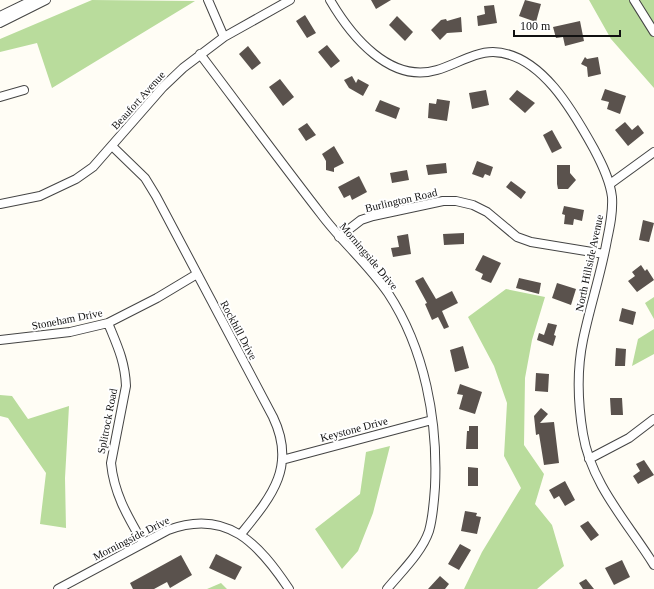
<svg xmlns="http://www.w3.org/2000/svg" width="654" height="589" font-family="Georgia,serif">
<rect width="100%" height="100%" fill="#fffdf5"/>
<path fill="#b9dc9c" d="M92 0 195 1 52 88 37 43 0 52V39Z
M589 0H654V88L611 39Z
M506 289 545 297 532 340 525 378 524 445 544 474 535 504 552 525 564 566 537 589H464L482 552 521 488 504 456 507 403 494 366 468 317Z
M654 297V319L645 303Z
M654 329V354L632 366 638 339Z
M0 395 12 396 28 419 69 406 65 478 66 528 40 524 46 473 8 418 0 416Z
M390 446 373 513 358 551 342 569 315 529 360 494 366 452Z
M221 583 227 589H207Z"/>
<path fill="#5a524d" d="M371 0H391L376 9Z
M525 0 541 4 536 22 519 16Z
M494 5 497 23 478 26 477 16 485 14 484 6Z
M305 15 316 33 307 38 296 21Z
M397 16 413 32 405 41 389 25Z
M461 17 462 32 447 33 440 40 431 30 441 20 446 19 447 21Z
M580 21 584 41 565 46 563 37 556 38 553 27Z
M327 45 340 61 331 68 318 52Z
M248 46 261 63 252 70 239 54Z
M585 57 587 59 598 57 601 74 588 77 587 67 581 64Z
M352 76 356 83 358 79 369 85 363 96 349 88 344 80Z
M280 79 294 97 283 106 269 87Z
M605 89 626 96 620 114 607 109 609 102 601 100Z
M486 90 489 105 472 109 469 93Z
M517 90 535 103 525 113 509 99Z
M437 99 450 101 447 121 428 118 429 103 436 104Z
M380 100 400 108 396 119 375 111Z
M625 122 632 130 638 125 644 133 628 146 615 130Z
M307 123 316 135 306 141 298 129Z
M552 130 562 148 552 153 543 135Z
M334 146 344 163 334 168V172L326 170V161L322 154Z
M477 161 493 167 490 176 485 174 483 178 472 174Z
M446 163 447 173 428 175 426 165Z
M557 165H570V173L576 180 568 189H558L557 184Z
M407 170 409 180 392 183 390 173Z
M359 176 367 192 352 200 350 195 344 198 338 187Z
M511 181 526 192 521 199 506 187Z
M564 206 584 210 582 221 574 219 573 225 564 224 565 215 562 214Z
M643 220 654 223 649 242 639 240Z
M464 233V244L444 245 443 234Z
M408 234 411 254 393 257 391 248 399 247 397 236Z
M483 255 501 263 491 283 481 279 483 274 475 270Z
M641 265 645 271 647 269 654 280 637 292 628 281 635 276 632 272Z
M423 277 436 299 452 291 458 303 442 311 449 327 444 329 438 317 432 320 425 304 427 303 415 281Z
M519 278 541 283 539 294 516 288Z
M557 283 576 289 571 305 552 298Z
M622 308 636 312 633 325 619 321Z
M548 323 557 325 554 335 556 336 553 346 537 340 539 333 544 335Z
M463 346 469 368 455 372 450 350Z
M616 348 626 349 625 366H615Z
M536 373 549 374 548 392 535 391Z
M460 384 482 392 475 414 459 409 463 395 457 394Z
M610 398H622L623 415H611Z
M541 408 548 414 540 423 554 422 559 463 544 465 539 434 536 435 534 416Z
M469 426H478V449H466L467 431H469Z
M644 460 654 475 638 484 633 476 640 471 636 464Z
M468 467 478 468V486H468Z
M565 481 575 500 565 506 559 496 554 499 549 490Z
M465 511 477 513 476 516 481 517 477 534 461 531Z
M588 521 599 535 591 541 580 526Z
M460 544 471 550 459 570 448 564Z
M216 554 242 567 235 580 209 568Z
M181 555 192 575 170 588 167 582 154 589H133L130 583Z
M622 560 630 577 614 585 605 568Z
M440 576 449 584 445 589H428Z
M586 579 594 589H583L579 583Z"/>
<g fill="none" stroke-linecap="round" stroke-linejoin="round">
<defs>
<path id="minor" d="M208 0 224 37
M330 0C351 36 390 84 437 70 455 65 474 52 493 52 541 53 574 113 594 149 602 164 610 180 612 197 613 212 610 226 607 240 601 274 590 306 583 340 577 369 578 404 583 434 591 484 628 523 654 565
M634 0 654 32
M0 16 33 0
M0 23 46 0
M200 54C240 107 280 161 321 214 341 241 368 264 388 293 425 349 438 421 435 487 434 502 433 517 429 531 422 552 401 572 387 589
M0 97 24 90
M112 146 145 178 156 196 273 417C297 467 271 497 241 534
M610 184 654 152
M0 204 40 196 76 179 93 167 163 87 183 68 224 37 290 0
M339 237 361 220 373 216 443 201H456L473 205 487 212 517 237 531 242 604 254
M108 323C117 345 125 361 126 386L111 463C114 494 128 517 143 543
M0 340 70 332 108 323 157 298 197 274
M589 459 629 438 654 419
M282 460 432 420
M58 589 168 530C227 508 259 544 289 589"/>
</defs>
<use href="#minor" stroke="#444" stroke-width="10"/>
<use href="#minor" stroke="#fff" stroke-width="8"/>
</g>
<g text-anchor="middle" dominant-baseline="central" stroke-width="4" stroke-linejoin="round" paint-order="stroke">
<g font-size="11" fill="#111" stroke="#fff">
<text transform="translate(138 100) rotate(-48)">Beaufort Avenue</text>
<text transform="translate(401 200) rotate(-13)">Burlington Road</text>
<text transform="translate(369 256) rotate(50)">Morningside Drive</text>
<text transform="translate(589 263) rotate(-78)">North Hillside Avenue</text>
<text transform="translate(67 319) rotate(-11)">Stoneham Drive</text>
<text transform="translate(239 330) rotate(62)">Rockhill Drive</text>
<text transform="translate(107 421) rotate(-79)">Splitrock Road</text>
<text transform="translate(354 429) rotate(-15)">Keystone Drive</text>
<text transform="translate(131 538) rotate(-27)">Morningside Drive</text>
</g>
</g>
<path d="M514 30v6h106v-6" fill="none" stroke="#111111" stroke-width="2"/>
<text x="520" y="30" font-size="12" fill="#111111" stroke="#ffffff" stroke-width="3" paint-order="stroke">100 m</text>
</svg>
